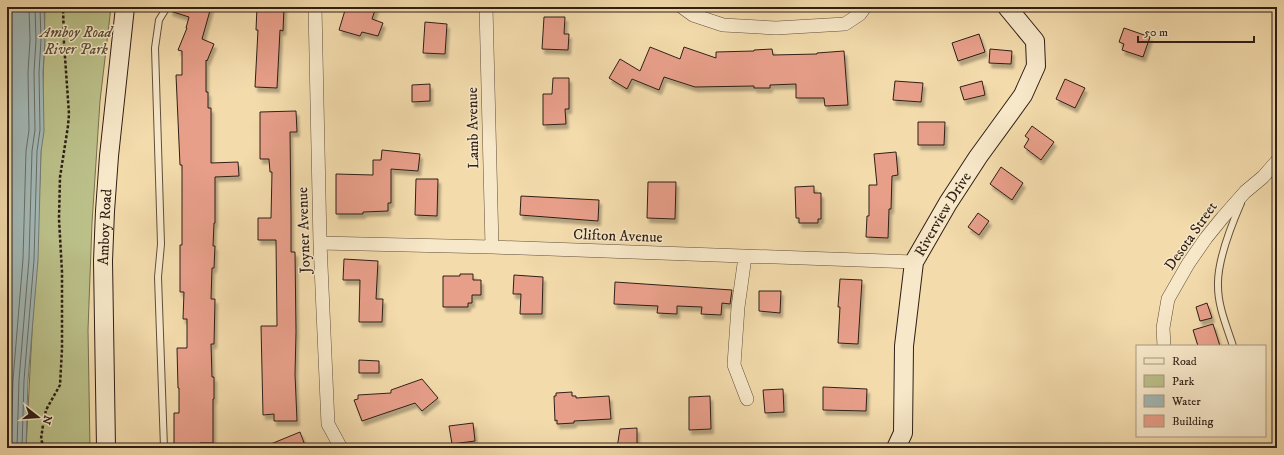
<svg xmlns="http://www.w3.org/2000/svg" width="1284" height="455" font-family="'IM FELL DW Pica',serif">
<defs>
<filter id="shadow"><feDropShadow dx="2.5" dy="4.5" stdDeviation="1" flood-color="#0004"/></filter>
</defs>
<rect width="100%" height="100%" fill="#f3dbac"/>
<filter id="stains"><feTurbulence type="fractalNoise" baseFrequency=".005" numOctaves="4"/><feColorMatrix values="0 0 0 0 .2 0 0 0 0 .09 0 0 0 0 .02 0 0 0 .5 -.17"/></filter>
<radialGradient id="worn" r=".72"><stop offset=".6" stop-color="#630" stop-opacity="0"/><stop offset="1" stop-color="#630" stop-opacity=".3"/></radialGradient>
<path fill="#bbc089" stroke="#757050" d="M45 7H111L100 101 92 223 88 330 90 448H26L40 178 44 53Z"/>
<path fill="#a2b8b6" stroke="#747b76" d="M7 7H44L45 40 43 72 44 131 41 152 38 260 28 380 26 448H7Z"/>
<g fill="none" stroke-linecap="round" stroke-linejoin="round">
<path stroke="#686c66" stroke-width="1" d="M11 448 13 380 23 259 26 151 29 130 28 72 30 40 29 7
M17 448 19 380 29 259 32 151 35 130 34 72 36 40 35 7
M22 448 24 380 34 260 37 151 40 130 39 72 41 40 40 7"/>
</g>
<path fill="#e89f8a" stroke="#2f1f16" filter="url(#shadow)" d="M171 7H211L202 39 214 44 207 61 206 60V92H208V108H211V163L238 162 239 176 215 177V223H214L213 246H215L214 268H212L211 299H215L214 344H211L212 377H214V399H213V443H200V448H174V413H179V388H178L177 348H187V319H183L184 292H180V245H182V165H180L176 75H182V51L178 50 187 28H186L189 17 170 11Z
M257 7H284L283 31 280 30 277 88 255 87 258 30H256Z
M346 7H376L372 19 383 23 378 36 362 32 360 36 339 30Z
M544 17H565L564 34H569L568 50 542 49Z
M425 22 447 24 445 54 423 53Z
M1124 28 1150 37 1143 57 1122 50 1124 44 1119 42Z
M979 34 985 52 958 61 952 43Z
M650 47 680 59 684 47 716 58V52L754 51V50L772 49 773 55 817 54V53L844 51 848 105 825 106 824 98H796V84L770 85V88H754V86L695 87 664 77 659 90 632 79 627 89 609 78 620 59 640 71Z
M990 49 1012 51 1011 64 989 63Z
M553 78H569V109H565L566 124 543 125V94H552Z
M1065 79 1085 88 1075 108 1056 99Z
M895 81 923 83 921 102 893 100Z
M982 81 985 95 964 100 960 87Z
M430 84V101L412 102V85Z
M296 111 297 132H290L291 217V252H295L296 332 295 374 297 421H274V414L263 415 261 326H277L276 240H258V218H271L272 172H270L269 159H260V112Z
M918 122H945L944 145H918Z
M1032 126 1054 142 1041 160 1024 147 1029 139 1025 136Z
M382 150 420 154 418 171 391 169V203H388V211L363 212V214H336V174L373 175V160H381Z
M896 152 898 175 892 176 891 209H889L888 238 866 237 867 216H869V185H877L874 154Z
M1001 167 1023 183 1012 200 990 184Z
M416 179H438L437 216 415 215Z
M648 182H676L675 219 647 218Z
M814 186V193H821V219H818V223H799V218H796L795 187Z
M521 196 599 200 598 221 520 215Z
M978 213 989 221 979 235 968 227Z
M344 259 378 261 376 299H383L382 322H359L360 280H343Z
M460 274H473V280H481V295H472V303H468V307H443V276H460Z
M514 275 543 277 542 314H520L521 294H513Z
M840 279 862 280 858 344 838 343 840 307H838Z
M615 282 732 290 730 304 722 303 721 315 701 314 702 307 677 306V314L657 313 658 306 614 304Z
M759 291H781L780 313 759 311Z
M1207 303 1212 318 1200 321 1196 307Z
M1213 324 1220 346H1198L1193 330Z
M359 360 379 361V373H359Z
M422 379 438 398 422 411 415 403 362 421 354 400 358 399V395L391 393V390Z
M823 387 867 389 866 411 823 410Z
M783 389 784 412 765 413 763 390Z
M572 392V396H576V398L609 396 611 419 574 421V423L557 424V420L555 421 554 396H556V393Z
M710 396 711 429 689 430V397Z
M473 423 475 441 452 444 449 426Z
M637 428V445L633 444V448H617L620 429Z
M300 432 306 448H261Z"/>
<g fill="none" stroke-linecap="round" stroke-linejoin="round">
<defs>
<path id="lane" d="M1233 346C1227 327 1218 307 1218 286 1217 261 1231 226 1241 203
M164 448 158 277 161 244 155 48 159 20 167 7"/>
<path id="street" d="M315 7 320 243 328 424 341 448
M486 7 492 247
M682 7 693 15 723 25 776 28 845 24 860 14 865 7
M320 243 492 247 914 262
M745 257 738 307 734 365 747 399
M1164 346 1163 328 1168 299 1188 264 1206 238 1223 217 1245 192 1263 177 1277 161"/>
<g id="secondary">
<path id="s1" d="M106 448 103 261 105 211 109 156 125 7"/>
<path id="s2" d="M896 448 903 433 904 346 914 262 948 203 978 157 1023 95 1036 66 1035 41 1007 7"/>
</g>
</defs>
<use href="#lane" stroke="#604e3c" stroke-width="8"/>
<use href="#street" stroke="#604e3c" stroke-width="14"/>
<use href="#secondary" stroke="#2f1f16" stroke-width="20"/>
<path stroke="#2f1f16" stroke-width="2.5" stroke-dasharray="3 2" stroke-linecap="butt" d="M44 448 41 439 43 425 46 410 60 385 62 349V272L59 219 60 177 68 126 69 114 64 43 63 7"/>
<use href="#lane" stroke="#f7e8c9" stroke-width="6"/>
<use href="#street" stroke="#f7e8c9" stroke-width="13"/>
<use href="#secondary" stroke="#f7e8c9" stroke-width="18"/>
</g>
<g text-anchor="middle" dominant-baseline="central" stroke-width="3" stroke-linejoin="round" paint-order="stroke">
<g font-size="15" font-style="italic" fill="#594f38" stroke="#f7e8c9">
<text x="76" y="32">Amboy Road<tspan x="76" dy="17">River Park</tspan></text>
</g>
<g font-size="15" fill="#2f1f16" stroke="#f7e8c9">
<text transform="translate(473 128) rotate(-91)">Lamb Avenue</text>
<text stroke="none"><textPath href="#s2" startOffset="244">Riverview Drive</textPath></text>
<text stroke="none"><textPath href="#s1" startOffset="221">Amboy Road</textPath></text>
<text transform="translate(304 230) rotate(-92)">Joyner Avenue</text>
<text transform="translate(618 236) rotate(2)">Clifton Avenue</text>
<text transform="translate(1191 236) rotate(-55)">Desota Street</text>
</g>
</g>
<rect width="1284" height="455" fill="none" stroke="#f3dbac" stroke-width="24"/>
<rect x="8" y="8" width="1268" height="439" fill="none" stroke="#2f1f16" stroke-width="2"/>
<rect x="12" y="12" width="1260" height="431" fill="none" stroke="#2f1f16"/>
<rect x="1136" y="345" width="130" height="92" fill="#f7e8c9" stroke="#a79881"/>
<rect x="1144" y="358" width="20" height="6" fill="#f7e8c9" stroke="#a79881"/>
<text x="1172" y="365" font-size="12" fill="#2f1f16">Road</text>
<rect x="1144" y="375" width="20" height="12" fill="#bbc089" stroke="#a79881"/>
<text x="1172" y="385" font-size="12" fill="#2f1f16">Park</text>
<rect x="1144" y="395" width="20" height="12" fill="#a2b8b6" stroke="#a79881"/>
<text x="1172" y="405" font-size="12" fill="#2f1f16">Water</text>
<rect x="1144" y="415" width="20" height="12" fill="#e89f8a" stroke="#a79881"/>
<text x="1172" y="425" font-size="12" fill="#2f1f16">Building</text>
<g transform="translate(38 417) rotate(107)" stroke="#f7e8c9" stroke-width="3" paint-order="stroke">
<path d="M0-3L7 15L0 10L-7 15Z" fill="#2f1f16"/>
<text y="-6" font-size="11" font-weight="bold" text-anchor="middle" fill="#2f1f16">N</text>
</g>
<path d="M1138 36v6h116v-6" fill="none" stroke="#2f1f16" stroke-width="2"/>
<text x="1144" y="36" font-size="12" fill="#2f1f16" stroke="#f7e8c9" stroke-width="3" paint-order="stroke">50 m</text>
<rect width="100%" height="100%" filter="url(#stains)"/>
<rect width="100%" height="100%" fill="url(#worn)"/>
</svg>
